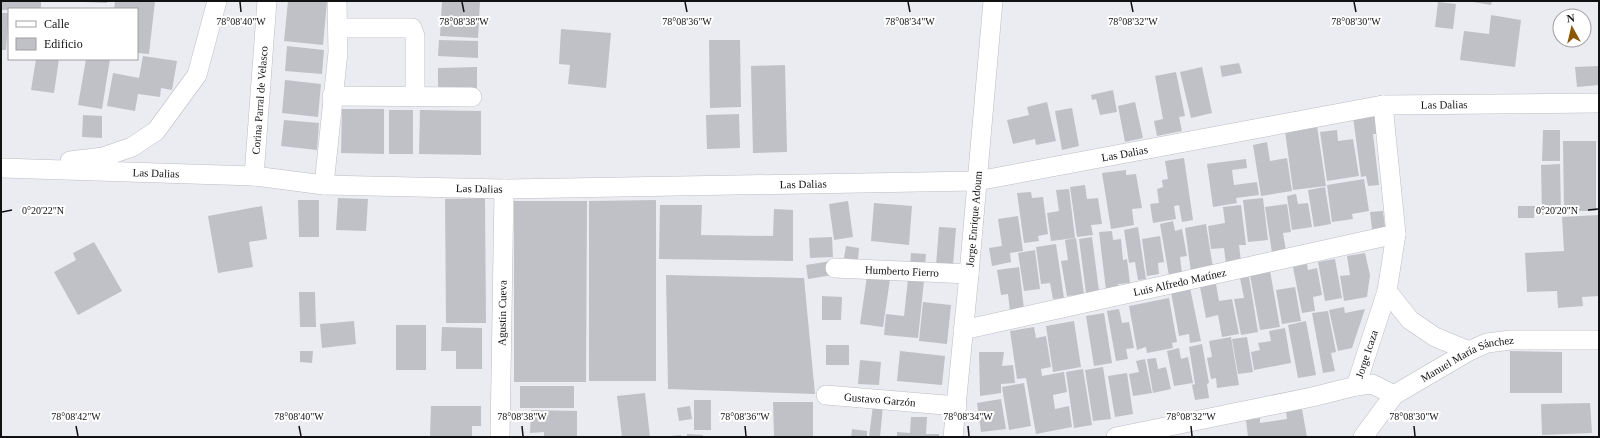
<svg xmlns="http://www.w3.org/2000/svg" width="1600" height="438" font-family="Georgia,serif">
<rect width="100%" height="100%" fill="#ebebf2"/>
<path fill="#c0c0c7" d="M1 1H41V9L1 10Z
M83 1H107V3L83 2Z
M115 1H155L149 54 137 53V9H114Z
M288 1 327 2 323 45 284 41Z
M442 1H480L478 38 440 36Z
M1467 1H1492L1491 5Z
M1438 2 1456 4 1453 29 1435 27Z
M1 13H9L6 50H1Z
M1491 15 1521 20 1515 67 1460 60 1464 31 1489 34Z
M561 29 611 33 606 88 568 84 570 65 559 64Z
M439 40 478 41V58L438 56Z
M709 40H740L741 107 710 108Z
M287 46 324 50 322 74 285 71Z
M143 56 177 61 172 90 161 88 160 97 138 94 135 111 107 106 113 73 139 78Z
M36 59H59L54 93 31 90Z
M86 59H110L102 109 78 105Z
M1239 63 1242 73 1222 77 1220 66Z
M785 65 787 152 753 153 751 66Z
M1599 66V85L1577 87 1575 67Z
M477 67V88H438V68Z
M1202 67 1212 113 1191 118 1180 72Z
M1176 72 1185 116 1179 117 1182 131 1157 136 1154 121 1163 119 1155 76Z
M285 80 321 84 318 117 282 113Z
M1113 90 1117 112 1100 115 1096 99 1092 100 1091 95Z
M1047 102 1056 141 1036 145 1035 139 1013 144 1007 120 1029 115 1027 107Z
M1135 102 1143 138 1125 142 1118 106Z
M1072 108 1079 146 1062 150 1055 111Z
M342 109H384V154L341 153Z
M389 110H413V154H389Z
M420 110 481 111V155L419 154Z
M739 114 740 148 707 149 706 115Z
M1375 114 1377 134H1373L1379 185 1368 186 1366 176 1361 177 1353 117Z
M83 115 102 116V138L82 137Z
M284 120 319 123 317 150 281 146Z
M1317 126 1326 186 1293 190 1285 131Z
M1337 130 1338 141 1353 139 1359 176 1327 181 1320 132Z
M1543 130H1560V161H1542Z
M1563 141H1596V211H1564Z
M1267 142 1270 161 1287 158 1292 191 1261 196 1253 145Z
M1184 158 1193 220 1182 222 1179 205 1174 206 1176 219 1153 223 1150 204 1159 203 1157 189 1163 187 1162 180 1168 179 1165 161Z
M1246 159 1247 168 1232 170 1234 185 1257 182 1259 195 1236 198 1237 203 1213 207 1207 164Z
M1560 164 1561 214 1542 215 1541 165Z
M1126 170V175L1136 174 1142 208 1132 209 1134 225 1111 229 1102 173Z
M1364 179 1369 211 1352 214 1353 219 1332 222 1327 185Z
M1085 185 1087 199 1098 198 1102 224 1091 225 1093 235 1077 237 1070 187Z
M1325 187 1331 224 1314 227 1308 190Z
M1069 189 1075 238 1051 241 1047 213 1059 211 1056 190Z
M1031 192 1032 198 1043 197 1048 234 1038 236 1039 241 1024 243 1017 193Z
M1296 194 1298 204 1308 203 1312 227 1292 230 1287 196Z
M338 198 368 199 366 231 336 230Z
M485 198 486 323H446L445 199Z
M1263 198 1268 240 1248 242 1243 200Z
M298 200H319V237H299Z
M656 200V381H589V201Z
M514 201H587L586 382H514Z
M848 201 853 237 834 240 829 204Z
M874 203 912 206 909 245 871 241Z
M1287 204 1291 232 1283 233 1286 251 1272 253 1265 207Z
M660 205H702L701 235 773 236 774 209 793 210V261L659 259Z
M1241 205 1246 245H1239L1241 262 1226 264 1224 248 1211 249 1208 226 1225 223 1223 207Z
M262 206 267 239 249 242 253 267 218 273 208 216Z
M1518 206H1535L1534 218H1518Z
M1383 211 1385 227 1372 229 1370 212Z
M1599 215V296L1582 297 1583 306 1558 308 1557 291 1527 292 1525 253 1564 251 1562 217Z
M1018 216 1023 251 1010 253 1011 262 992 266 989 248 1002 246 998 219Z
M1173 221 1175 231 1182 229 1187 256 1180 257 1182 273 1169 276 1160 224Z
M1206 224 1213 268 1191 272 1185 228Z
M939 227 956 228 953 266 936 265Z
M1138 227 1146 279 1138 280 1135 262 1129 263 1124 230Z
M1112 231 1113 240 1121 239 1123 260 1127 259 1130 283 1118 284 1119 288 1106 290 1099 232Z
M1160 236 1164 262 1158 263 1159 274 1147 276 1142 239Z
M832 237 833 257 810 258 809 238Z
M1092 237 1099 291 1086 293 1079 239Z
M1076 238 1084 294 1067 296 1061 261 1068 260 1065 240Z
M94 242 122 291 78 315 54 272 76 260 73 253Z
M1056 244 1064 298 1053 299 1050 283 1041 284 1036 247Z
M846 246 859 248 858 260 844 258Z
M1035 250 1040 289 1024 291 1018 253Z
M911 253 926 254 925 267 910 266Z
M1365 253 1370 275 1367 297 1344 301 1340 276 1350 275 1347 256Z
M1335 259 1342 298 1325 301 1318 262Z
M831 261 833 275 808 279 806 265Z
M1307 264 1308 270 1317 268 1322 295 1313 297 1315 311 1302 313 1293 267Z
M1019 267 1024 309 1010 311 1008 294 1001 295 997 270Z
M1270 271 1280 327 1260 330 1250 275Z
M666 275 804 278 815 394 668 389Z
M867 276 890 279 883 327 860 324Z
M1249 277 1258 332 1241 335 1234 299 1244 298 1240 278Z
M908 279 924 281 918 338 884 335 886 314 904 316Z
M1216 284 1219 301 1232 299 1239 334 1222 337 1218 315 1206 318 1200 287Z
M1295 287 1301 321 1282 324 1276 290Z
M1190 288 1201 341 1190 343 1189 334 1179 336 1171 292Z
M299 292H315L316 327H300Z
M822 296 842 297 841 320H822Z
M1169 298 1177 342 1172 343 1173 348 1147 353 1146 347 1137 350 1129 306Z
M923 302 951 305 947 344 919 341Z
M1344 307 1345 313 1365 309 1352 348 1338 351 1329 310Z
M1119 309 1122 323 1129 322 1134 348 1126 349 1128 359 1116 361 1107 311Z
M1328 311 1336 352 1331 353 1335 371 1323 373 1312 313Z
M1104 313 1112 363 1094 366 1086 316Z
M354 321 356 344 322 348 320 324Z
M1074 321 1081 367 1053 372 1046 326Z
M1306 321 1316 375 1298 378 1288 325Z
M396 325H426V370H396Z
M442 327 482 328V369H456V351H441Z
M1034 327 1036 338 1046 336 1051 367 1041 369 1042 376 1064 372 1067 392 1053 395 1055 409 1069 406 1072 427 1036 434 1026 378 1017 379 1010 331Z
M1285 328 1291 363 1254 370 1251 352 1260 350 1258 343 1271 341 1269 331Z
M1231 337 1239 385 1217 388 1216 378 1211 379 1207 358 1212 357 1209 341Z
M1247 337 1253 372 1238 374 1232 339Z
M1202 344 1209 383 1207 384 1209 398 1195 400 1192 385 1195 384 1189 347Z
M826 345H849V365H826Z
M1179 348 1181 359 1188 357 1193 383 1174 386 1167 351Z
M300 351H313L312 363 300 362Z
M900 351 945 356 942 385 897 381Z
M1510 351 1562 352V393H1510Z
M979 352H1004L1002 366 1013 365 1015 383 1001 384V393L980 396Z
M1156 358 1158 369 1166 367 1171 389 1153 393 1147 359Z
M1145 359 1152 393 1133 396 1129 374 1139 372 1136 361Z
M860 360 881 362 879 385 858 384Z
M1103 367 1111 419 1093 421 1085 370Z
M1083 369 1092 425 1074 428 1066 372Z
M1127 373 1133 414 1115 417 1108 376Z
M1024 383 1031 426 1009 430 1002 387Z
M520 386H574V408H520Z
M645 393 650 437H622L617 396Z
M1001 399 1006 429 981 432 977 403Z
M694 400H711V430H694Z
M773 402H813V437H774Z
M1590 403 1592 433 1542 435 1541 404Z
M873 405 883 406 880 437H869Z
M431 406H481V426H472V437H430Z
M690 406 692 419 679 421 677 408Z
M1302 409 1307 437H1248L1246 420 1260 418V423L1287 419 1286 412Z
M531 410 577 411V437H544V432L530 433Z
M911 417H927L926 434H939V437H897V432L910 433Z
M852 429 867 431V437H851Z
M687 434 703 435V437H687Z
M681 435V437H671L670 436Z"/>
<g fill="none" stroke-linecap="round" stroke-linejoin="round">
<defs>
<g id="street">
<path d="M338 28H412L415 36V97"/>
<path d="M332 96 472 97"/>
<path d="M70 161 103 157 132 147 156 131 197 75 217 1"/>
<path id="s1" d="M1 168 254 176 324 185 504 189 977 181 1383 105 1599 103"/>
<path id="s2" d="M254 176 267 1"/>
<path d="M324 185 338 52 337 1"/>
<path id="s3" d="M835 268 969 274"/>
<path d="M1387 291 1410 320 1435 337 1469 351"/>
<path id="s4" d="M963 330 1396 234"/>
<path d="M1356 386 1372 384 1394 395"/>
<path id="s5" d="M826 395 957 406"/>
<path id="s6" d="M500 437 504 189"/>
<path id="s7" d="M953 437 969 274 993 1"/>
<path id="s8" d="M1116 437 1312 397 1356 386 1387 291 1396 234 1383 105"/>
<path id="s9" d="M1363 437 1394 395 1469 351 1487 343 1511 340H1599"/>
</g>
</defs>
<use href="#street" stroke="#bcbcc3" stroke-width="20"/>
<use href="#street" stroke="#fff" stroke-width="19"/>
</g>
<path fill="none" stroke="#111113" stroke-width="1.5" d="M240 2 241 12M462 2 464 12M685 2 687 12M908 2 910 12M1131 2 1133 12M1354 2 1356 12M1588 210 1598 209M2 212 12 210M76 426 78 436M299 426 301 436M522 426 523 436M745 426 746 436M968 426 969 436M1191 426 1192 436M1414 426 1415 436"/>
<g text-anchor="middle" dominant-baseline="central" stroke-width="4" stroke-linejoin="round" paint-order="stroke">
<g font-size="11" fill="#111113" stroke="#fff">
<text stroke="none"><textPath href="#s2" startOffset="76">Corina Parral de Velasco</textPath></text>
<text stroke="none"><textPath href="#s1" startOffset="1451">Las Dalias</textPath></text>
<text stroke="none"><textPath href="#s1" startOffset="1127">Las Dalias</textPath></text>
<text stroke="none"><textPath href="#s1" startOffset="155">Las Dalias</textPath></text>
<text stroke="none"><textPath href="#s1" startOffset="803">Las Dalias</textPath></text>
<text stroke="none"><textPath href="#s1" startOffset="479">Las Dalias</textPath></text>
<text stroke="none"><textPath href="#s7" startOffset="219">Jorge Enrique Adoum</textPath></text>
<text stroke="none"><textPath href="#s3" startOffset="67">Humberto Fierro</textPath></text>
<text stroke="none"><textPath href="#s4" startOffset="222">Luis Alfredo Matínez</textPath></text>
<text stroke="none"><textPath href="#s6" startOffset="124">Agustin Cueva</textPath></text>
<text stroke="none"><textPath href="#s8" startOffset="279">Jorge Icaza</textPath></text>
<text stroke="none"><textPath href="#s9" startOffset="135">Manuel María Sánchez</textPath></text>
<text stroke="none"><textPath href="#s5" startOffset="54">Gustavo Garzón</textPath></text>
</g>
</g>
<g font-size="10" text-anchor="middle" fill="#111113" stroke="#fff" stroke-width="4" stroke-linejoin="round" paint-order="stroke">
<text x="241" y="25">78°08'40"W</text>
<text x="464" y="25">78°08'38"W</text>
<text x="687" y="25">78°08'36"W</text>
<text x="910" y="25">78°08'34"W</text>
<text x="1133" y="25">78°08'32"W</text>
<text x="1356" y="25">78°08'30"W</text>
<text x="1557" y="214">0°20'20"N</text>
<text x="43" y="214">0°20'22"N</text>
<text x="76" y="420">78°08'42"W</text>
<text x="299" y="420">78°08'40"W</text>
<text x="522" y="420">78°08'38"W</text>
<text x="745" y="420">78°08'36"W</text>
<text x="968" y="420">78°08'34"W</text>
<text x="1191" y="420">78°08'32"W</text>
<text x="1414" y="420">78°08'30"W</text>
</g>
<rect width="1600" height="438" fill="none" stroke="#111113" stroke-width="4"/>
<rect x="8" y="8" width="130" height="52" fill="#ffffff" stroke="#a0a0a1"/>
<rect x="16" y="21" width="20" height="6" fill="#ffffff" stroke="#a0a0a1"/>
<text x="44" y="28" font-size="12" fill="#111113">Calle</text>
<rect x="16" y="38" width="20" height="12" fill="#c0c0c7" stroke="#a0a0a1"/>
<text x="44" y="48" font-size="12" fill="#111113">Edificio</text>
<g transform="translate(1572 28) rotate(352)"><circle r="19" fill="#ffffff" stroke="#a0a0a1"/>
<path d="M0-3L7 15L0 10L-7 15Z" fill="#8b5703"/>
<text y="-6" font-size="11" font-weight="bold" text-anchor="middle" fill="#111113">N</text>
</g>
</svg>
